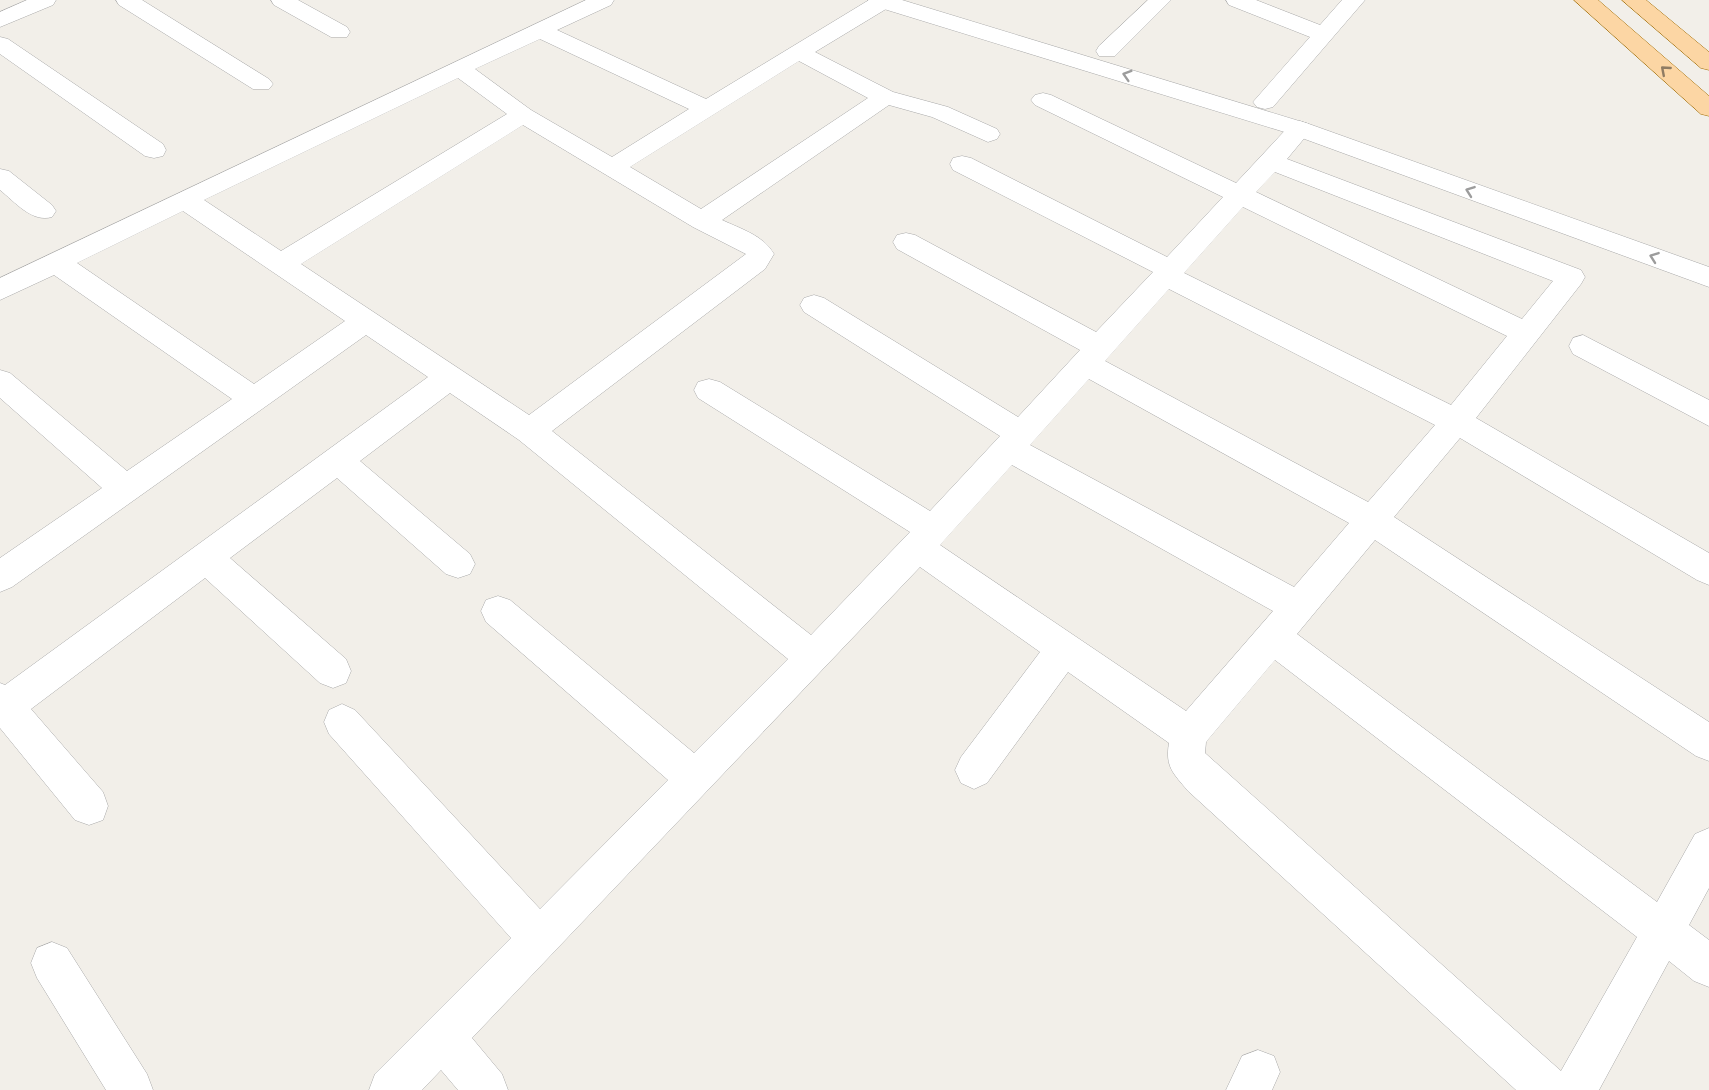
<svg xmlns="http://www.w3.org/2000/svg" width="1709" height="1090" font-family="Inter,sans-serif">
<rect width="100%" height="100%" fill="#f2efe9"/>
<g fill="none" stroke-linecap="round" stroke-linejoin="round">
<defs>
<path id="minor" d="M27 0H56L53 5 0 27V12Z
M116 0H142L269 79 273 84 269 89H253L119 5Z
M271 0H298L347 27 350 32 347 37H331L274 5Z
M586 0H614L611 5 557 30 706 99 869 0H893L891 6 815 52 893 92 948 107 997 129 1000 134 997 139 988 142 932 117 889 105 722 220C741 229 763 235 774 254L765 269 552 431 811 635 910 532 698 398 694 390 698 382 709 379 720 382 930 511 1000 436 804 312 800 305 804 298 814 295 824 298 1018 417 1080 350 897 249 893 242 897 235 906 233 915 235 1096 332 1153 272 953 170 950 164 953 158 962 156 971 158 1167 257 1223 197 1035 105 1031 100 1035 95 1043 93 1051 95 1236 183 1291 124 1300 121 1309 124 1312 129 1287 159 1581 270 1585 277 1581 284 1476 418 1709 553V585L1697 580 1460 438 1394 517 1709 722V761L1696 756 1375 540 1297 634 1657 902 1695 834 1709 828V888L1689 925 1709 940V987L1694 981 1669 961 1599 1090H1516L1188 791C1173 773 1165 767 1169 743L1068 672 987 783 974 789 961 783 955 770 961 757 1040 652 920 567 472 1038 502 1074 508 1090H458L441 1070 422 1090H369L375 1074 511 938 329 734 324 722 329 710 342 704 355 710 540 909 668 780 486 622 481 611 486 600 498 596 510 600 694 753 788 659 519 440 450 393 360 461 470 554 475 564 470 574 458 578 446 574 337 478 230 558 346 659 351 671 346 683 333 688 320 683 205 578 31 709 103 792 108 806 103 820 89 825 75 820 0 728V683L5 685 428 377 366 335 12 587 0 592V558L102 488 0 398V370L10 373 127 471 232 399 54 275 0 300V278ZM540 39 689 109 612 157 531 110 475 69ZM799 61 868 98 701 209 630 167ZM458 78 507 114 281 251 204 200ZM523 125 693 227 746 254 529 415 301 264ZM1275 172 1553 281 1522 319 1256 192ZM1243 207 1507 336 1451 405 1184 273ZM183 211 345 321 254 384 77 263ZM1169 289 1435 425 1368 502 1105 361ZM1089 379 1349 523 1294 587 1030 445ZM1012 465 1273 611 1186 711 940 545ZM1275 660 1637 937 1561 1071 1205 753 1206 742Z
M1148 0H1171L1115 56H1099L1096 51 1099 46Z
M1226 0H1256L1320 25 1342 0H1365L1273 107 1265 109 1257 107 1253 102 1310 37 1229 5Z
M0 37 8 39 163 144 166 150 163 156 154 158 145 156 0 54Z
M0 169 9 171 52 205 56 211 52 217C32 223 15 202 0 190Z
M1583 335 1709 400V426L1573 354 1569 346 1573 338Z
M52 942 67 948 147 1074 153 1090H106L37 978 31 963 37 948Z
M1258 1050 1274 1056 1280 1072 1272 1090H1226L1242 1056Z"/>
<path id="tertiary" d="M868 0H902L1309 124 1709 267V287L1291 134 871 5Z"/>
<path id="primary" d="M1574 0H1598L1709 96V116L1701 114Z
M1622 0H1646L1709 52V70L1701 68Z"/>
</defs>
<use href="#minor" stroke="#a9a9a9" stroke-width="1"/>
<use href="#tertiary" stroke="#a9a9a9" stroke-width="1"/>
<use href="#primary" stroke="#a06b00" stroke-width="1"/>
<use href="#minor" fill="#fff" fill-rule="evenodd"/>
<use href="#tertiary" fill="#fff" fill-rule="evenodd"/>
<use href="#primary" fill="#fcd6a4" fill-rule="evenodd"/>
</g>
<defs><path id="oneway-chevron" d="M-2-3.5L2.5 0L-2 3.5" fill="none" stroke-width="1.6" stroke-linecap="round" stroke-linejoin="round" transform="scale(1.5)"/></defs>
<use stroke="#8f7c63" href="#oneway-chevron" transform="translate(1665 70) rotate(-139)"/>
<g stroke="#9c9c9c">
<use href="#oneway-chevron" transform="translate(1127 75) rotate(-163)"/>
<use href="#oneway-chevron" transform="translate(1470 191) rotate(-160)"/>
<use href="#oneway-chevron" transform="translate(1654 257) rotate(-160)"/>
</g>
</svg>
